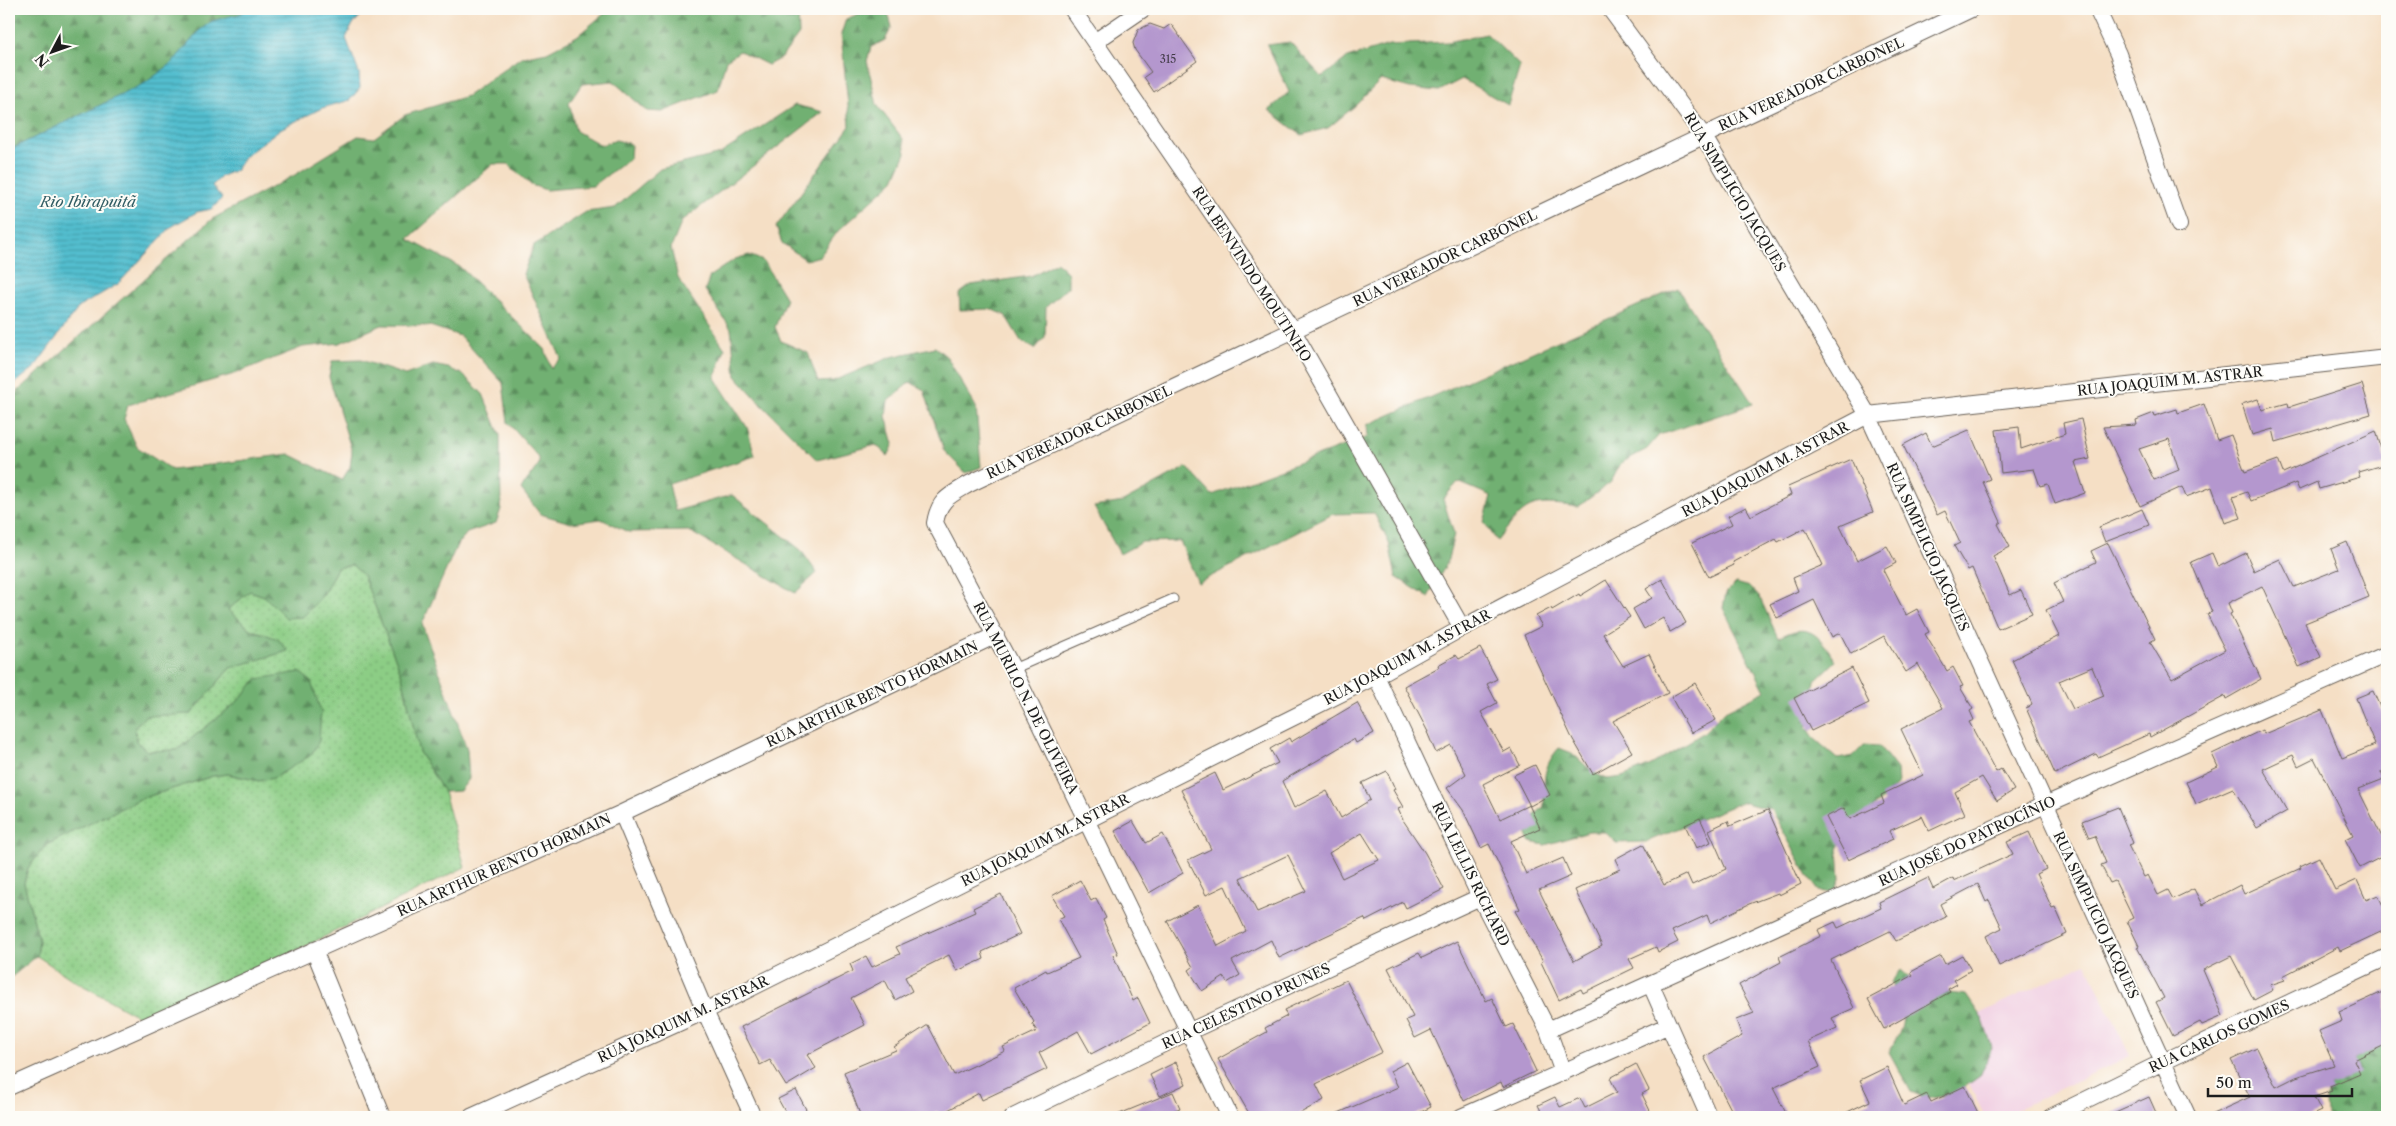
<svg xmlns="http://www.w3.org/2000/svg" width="2396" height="1126" font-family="'Libre Caslon Text',serif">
<defs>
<pattern id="grass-dots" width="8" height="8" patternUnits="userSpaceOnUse" patternTransform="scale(1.25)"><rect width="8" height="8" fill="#8ccd85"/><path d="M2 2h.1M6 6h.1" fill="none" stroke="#78af72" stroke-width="1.8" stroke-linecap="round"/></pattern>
<pattern id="forest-firs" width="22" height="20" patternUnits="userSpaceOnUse" patternTransform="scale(1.25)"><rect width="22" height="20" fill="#71b072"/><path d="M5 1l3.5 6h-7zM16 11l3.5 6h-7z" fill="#5c8e5d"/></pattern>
<pattern id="water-rules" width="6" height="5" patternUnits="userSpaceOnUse" patternTransform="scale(1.25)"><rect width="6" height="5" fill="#53becf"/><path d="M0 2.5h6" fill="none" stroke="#449aa7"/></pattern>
</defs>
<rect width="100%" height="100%" fill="#fdfcf7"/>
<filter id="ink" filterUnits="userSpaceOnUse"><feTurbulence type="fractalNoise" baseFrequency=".02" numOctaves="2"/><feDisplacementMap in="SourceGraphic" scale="10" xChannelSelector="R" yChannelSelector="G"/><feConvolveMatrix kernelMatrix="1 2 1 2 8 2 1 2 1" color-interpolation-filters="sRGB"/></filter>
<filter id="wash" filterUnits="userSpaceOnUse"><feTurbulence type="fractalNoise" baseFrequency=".0096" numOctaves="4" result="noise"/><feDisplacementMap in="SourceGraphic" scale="20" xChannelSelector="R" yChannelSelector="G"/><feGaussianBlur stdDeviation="1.12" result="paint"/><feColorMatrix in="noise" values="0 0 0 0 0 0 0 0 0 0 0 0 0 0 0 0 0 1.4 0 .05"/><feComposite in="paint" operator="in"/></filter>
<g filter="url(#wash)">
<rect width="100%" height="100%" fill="#f5dfc5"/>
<path fill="#f1d0e3" d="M2086 963 2130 1056 2000 1117H1985L1943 1031Z"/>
<path fill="url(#grass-dots)" stroke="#547450" d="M352 565 363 575 402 676 419 752 444 792 465 867 150 1023 73 980 37 956 39 941 24 883 28 868 46 845 140 799 213 776 227 774 259 781 257 679 237 702 177 750 147 751 136 741 135 726 146 716 191 714 230 668 287 651 278 639 250 629 228 610 250 591 264 596 286 618 323 595 337 568Z"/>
<path fill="url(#forest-firs)" stroke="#466647" d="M9 9H247L183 68 9 157Z
M610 9H798L799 34 781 58 768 65 740 51 726 60 718 90 662 112 647 111 613 81 582 84 569 103 576 131 601 145 616 140 631 144 630 158 593 186 546 190 531 185 508 164H493L408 239 460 267 545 349 551 368 561 358 523 274 534 245 586 212 615 208 660 169 720 154 795 105 823 112 682 221 671 248 678 278 725 349 715 378 747 427 755 456 669 484 675 511 732 495 801 550 817 573 795 593 689 531 628 532 601 519 571 523 540 514 521 489 539 464V458L508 423 503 383 460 336 430 326 382 325 340 343 303 347 231 375 128 405 124 419 137 447 172 470 289 454 342 480 350 467 352 452 329 377 332 361 361 360 405 375 433 365 448 368 462 374 483 394 500 435 501 509 496 523 467 533 457 545 422 624 467 749 469 779 460 791 444 792 419 752 402 676 363 575 352 565 337 568 323 595 303 617 286 618 264 596 250 591 228 610 250 629 278 639 288 651 230 668 191 714 146 716 135 726 136 741 147 751 177 750 237 702 257 679 300 672 311 682 321 711 319 741 311 755 274 778 259 781 228 774 213 776 140 799 46 845 28 868 24 883 39 941 37 956 9 979V399L212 219 293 176 358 136 374 138 405 115 467 96 521 57 547 52 577 36Z
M871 9 888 13 892 27 885 40 871 47 867 61 877 105 903 139 906 153 894 180 838 231 820 256 806 260 782 243 776 227 850 126 841 34 846 19Z
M1487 34 1520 66 1508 105 1462 79 1439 91 1410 88 1381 80 1356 105 1328 128 1301 135 1269 110 1289 92 1267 45 1290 42 1322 77 1347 58 1389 45 1447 42Z
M749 255 763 261 786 299 775 327 781 341 808 353 818 382 833 381 891 357 935 347 947 357 976 407 981 467 966 473 944 451 924 390 910 382 888 401 886 416 894 444 888 456 876 445 817 460 762 405 736 376 731 329 705 290 710 276 735 259Z
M1057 262 1068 273V287L1046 307 1045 337 1035 349 1021 341 1005 315 990 309 960 310 959 294 971 285 1031 276Z
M1678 288 1753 404 1659 435 1647 449 1621 463 1611 482 1578 507C1529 500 1527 503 1497 541L1484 522 1491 496 1458 482 1443 499 1454 534 1447 563 1428 597 1396 577 1389 543 1374 513 1333 514 1198 583 1180 541 1142 542 1120 554 1094 507 1123 502 1187 467 1212 495 1368 437 1367 425Z
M1736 583 1750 587 1760 598 1778 638C1810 620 1819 636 1836 661L1815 681 1807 727 1815 739 1838 759 1853 756 1864 745 1879 746 1897 769 1898 784 1845 835 1838 849 1840 879 1834 893 1819 891 1810 879 1771 810 1742 802 1646 842 1616 843 1605 832H1589L1545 845 1530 842 1524 827 1544 806C1544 781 1542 767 1559 748L1572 753 1594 773 1607 779 1622 777 1651 765 1703 733 1725 711 1765 691 1723 608 1726 593Z
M1901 970 1923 990 1966 995 1983 1020 1992 1048 1980 1076 1956 1093 1926 1098 1911 1092 1889 1052C1908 1017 1906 1018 1891 982Z
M2387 1043V1117H2327C2327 1110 2325 1100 2327 1094 2337 1066 2362 1054 2387 1043Z"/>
<path fill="url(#water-rules)" stroke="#386d76" d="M247 9H367L353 24 346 38 359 73 360 88 350 100 322 108 280 129 244 157 236 170 222 176 212 186 222 198 212 209 197 212 171 227 118 284 79 307 34 368 9 388V150L145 83 171 64 200 30 212 21 242 13Z"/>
<g id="blocks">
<path fill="#b497ce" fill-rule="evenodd" d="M1150 24 1164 29 1171 24 1197 61 1154 92 1144 77 1151 72 1135 50 1133 43 1138 30Z
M2362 384 2371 414 2276 442 2273 429 2252 435 2242 404 2258 399 2262 410 2288 403 2289 407Z
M2204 404 2217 440 2231 435 2245 472 2278 460 2283 473 2376 431 2386 464 2358 472 2360 477 2319 489 2317 482 2299 490 2296 483 2251 501 2247 492 2233 497 2241 518 2225 523 2212 487 2186 497 2182 487 2140 506 2103 427 2137 425 2136 420 2154 413 2155 416 2177 409 2178 413ZM2169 439 2179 470 2154 480 2139 449Z
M2081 419 2090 459 2075 462 2085 493 2055 504 2048 484 2040 486 2034 469 2001 473 1996 430 2019 427 2021 449 2065 434 2063 423Z
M1969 430 1990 479 1983 482 2001 522 1998 524 2010 547 1993 556 2010 595 2021 590 2032 614 1998 629 1972 568 1968 570 1954 546 1960 543 1945 511 1937 515 1903 445 1926 433 1932 446Z
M1851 459 1873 512 1840 526 1857 561 1887 546 1896 563 1883 570 1906 615 1917 609 1929 632 1925 634 1947 671 1953 667 1963 686 1960 687 1973 709 1970 711 1974 720 1969 722 1996 772 2001 769 2014 790 1997 801 1982 777 1955 792 1965 814 1929 831 1922 816 1889 831 1893 839 1848 860 1826 817 1844 808 1850 819 1884 803 1881 795 1923 775 1901 729 1943 708 1918 664 1906 672 1884 636 1851 654 1840 633 1832 637 1814 600 1777 618 1770 604 1798 591 1793 578 1823 565 1805 528 1778 542 1776 539 1733 562 1734 565 1709 577 1692 543 1732 524 1728 516 1746 507 1751 516 1791 495 1788 487Z
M2142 509 2149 525 2105 542 2099 527Z
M2347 542 2369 597 2305 623 2321 657 2299 667 2262 586 2228 603 2232 613 2230 614 2261 679 2226 699 2225 696 2150 737 2149 734 2098 757 2096 754 2055 774 2026 708 2032 704 2012 660 2059 636 2046 610 2063 602 2054 583 2096 562 2091 551 2108 543 2155 639 2150 642 2172 679 2225 650 2207 614 2212 612 2191 562 2212 553 2218 567 2246 553 2254 571 2280 559 2294 587 2339 569 2331 549ZM2092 667 2104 696 2073 709 2059 681Z
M1662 579 1686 623 1670 632 1663 618 1644 629 1633 609 1652 598 1646 589Z
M1606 580 1630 617 1603 634 1623 666 1649 654 1668 693 1613 721 1632 752 1593 774 1571 736 1524 635 1542 626 1536 616 1551 608 1552 610 1579 594 1580 596Z
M1480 648 1497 679 1487 684 1497 703 1481 712 1504 752 1511 748 1520 765 1483 784 1500 819 1529 805 1540 828 1511 841 1526 874 1563 858 1571 876 1539 890 1574 961 1602 946 1575 890 1620 869 1615 859 1643 844 1664 885 1687 874 1692 885 1726 869 1709 830 1728 821 1730 826 1768 810 1801 884 1779 895 1778 893 1749 904 1710 923 1707 915 1672 931 1678 942 1658 952 1656 947 1629 959 1634 968 1583 993 1581 989 1559 1000 1541 962 1543 961 1515 911 1520 909 1489 844 1481 848 1463 810 1447 788 1466 774 1451 745 1436 753 1427 732H1428L1404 686 1439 667 1438 665 1456 655 1459 659Z
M1852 668 1869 703 1811 731 1794 698Z
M1695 683 1716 720 1691 733 1671 697Z
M2373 691 2383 714 2387 712V774L2385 775 2383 771 2381 772 2384 779 2358 789 2382 837 2387 834V854L2360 868 2345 839 2353 835 2314 758 2298 766 2293 755 2263 769 2287 811 2257 828 2233 788 2196 804 2186 782 2218 767 2212 754 2262 730 2264 734 2322 710 2342 758 2375 745 2356 698Z
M1357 703 1374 733 1356 743 1354 739 1282 781 1294 808 1327 791 1341 818 1370 800 1362 783 1387 771 1395 789 1393 790 1403 807 1398 809 1403 820 1425 853 1444 889 1406 908 1403 902 1366 921 1364 918 1279 958 1271 940 1232 961 1240 975 1227 983 1224 977 1202 991 1189 970 1193 967 1167 921 1198 905 1218 946 1246 931 1225 886 1206 895 1188 860 1211 849 1181 790 1215 773 1223 790 1278 763 1270 749 1289 738 1291 742ZM1362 833 1379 860 1342 878 1329 853ZM1288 855 1306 891 1257 912 1240 878Z
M1535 765 1550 795 1530 806 1514 775Z
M2118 807 2133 843 2128 845 2144 877 2148 875 2158 895 2168 890 2173 899 2194 889 2202 905 2240 885 2244 894 2301 868 2300 866 2319 857 2335 890 2357 880 2366 900 2378 895 2387 914V929L2340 951 2338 947 2283 976 2285 980 2270 985 2273 990 2254 1000 2231 956 2203 970 2223 1016 2202 1025 2200 1022 2173 1036 2156 1002 2164 998 2137 947 2139 946 2127 921 2133 918 2115 881 2110 883 2101 865 2106 863 2095 836 2089 838 2082 821Z
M1700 818 1711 842 1696 848 1685 825Z
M1133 821 1146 843 1163 834 1183 873 1149 893 1115 831Z
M2029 832 2046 869 2036 874 2052 908 2055 907 2067 934 1999 966 1986 936 2002 928 1989 900 1986 902 1978 884 1940 904 1946 917 1896 941 1890 931 1831 960 1854 1008 1832 1018 1837 1028 1808 1041 1820 1067 1773 1088 1788 1117H1735L1704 1057 1742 1036 1736 1020 1754 1013 1739 985 1781 962 1779 957 1821 936 1818 930 1835 922 1838 928 1881 908 1879 902 1928 878 1933 889 1953 878 1954 881 2013 854 2007 842Z
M1080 880 1091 901 1096 898 1106 918 1103 920 1118 954 1113 955 1133 1001 1138 998 1150 1023 1091 1054 1078 1031 1039 1053 1047 1069 982 1100 979 1093 939 1115 937 1111 926 1117H861L844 1072 896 1050 894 1047 928 1025 954 1075 1005 1051 1003 1047 1037 1031 1032 1024 1034 1022 1014 988 1046 970 1047 972 1079 958 1058 919 1064 916 1052 896Z
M1001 894 1020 934 982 952 984 959 957 971 949 955 905 977 912 991 895 1000 885 980 851 998 865 1025 807 1055 816 1068 786 1086 770 1060 760 1065 741 1027 853 971 850 964 866 956 872 967 900 954 896 947 975 912 973 908Z
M1457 941 1486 1001 1492 998 1506 1027 1513 1024 1536 1071 1503 1087 1501 1082 1464 1101 1431 1030 1415 1038 1406 1020 1413 1017 1388 968 1419 953 1422 958Z
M1962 955 1971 970 1954 980 1957 984 1948 989 1950 992 1884 1029 1868 999 1913 975 1911 972 1941 956 1945 964Z
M1346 980 1382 1052 1316 1084 1324 1100 1293 1117H1251L1218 1059 1267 1032 1265 1028 1287 1016 1284 1010Z
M2387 990V1044L2354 1060 2360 1073 2330 1086 2332 1091 2314 1097 2321 1111 2308 1117H2206L2250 1097 2231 1060 2257 1048 2276 1087 2296 1077 2334 1065 2319 1031 2342 1021 2339 1012Z
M1176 1062 1186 1084 1160 1096 1150 1075Z
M1407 1062 1431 1107 1411 1117H1329L1398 1087 1390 1071Z
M1636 1064 1649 1090 1642 1094 1653 1117H1539L1543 1115 1538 1105 1555 1097 1560 1107 1580 1098 1585 1108 1617 1092 1610 1078Z
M1887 1067 1904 1105 1927 1094 1931 1102 1965 1086 1980 1117H1837L1870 1101 1860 1080Z
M796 1090 810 1117H788L778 1099Z
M1173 1092 1180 1108 1157 1117H1112Z
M2149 1097 2158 1117H2104Z"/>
</g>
</g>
<g filter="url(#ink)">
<use href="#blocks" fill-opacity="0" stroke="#686057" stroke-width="1"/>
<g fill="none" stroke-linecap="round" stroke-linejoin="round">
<defs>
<path id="service" d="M1013 669 1173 599"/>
<path id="minor" d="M1072 9 1293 331 1462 628
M1610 9 1703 135 1868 415 2188 1117
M2097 9 2118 54 2179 225
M1096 41 1143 9
M1376 676 1480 897 1548 1030 1563 1073
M622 813 705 1011 753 1117
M314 950 382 1117
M1651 985 1709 1117
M1548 1030 2045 805 2387 654
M9 1087 622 813 996 635
M471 1117 705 1011 1376 676 1462 628 1868 415 2387 357
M1013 1117 1188 1032 1480 897
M1230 1117 1013 669 935 523C939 499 949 496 969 484L1971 9
M1461 1117 1667 1026
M2051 1117 2163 1062 2387 957"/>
</defs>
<use href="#service" stroke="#686057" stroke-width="11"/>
<use href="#minor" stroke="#686057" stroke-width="18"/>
<use href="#service" stroke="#fff" stroke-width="9"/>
<use href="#minor" stroke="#fff" stroke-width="16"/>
</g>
</g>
<g text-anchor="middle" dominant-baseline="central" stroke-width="4" stroke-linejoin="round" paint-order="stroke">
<g font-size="11" fill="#423b48">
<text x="1168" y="59">315</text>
</g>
<g font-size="14" fill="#1c1c1c" stroke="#fdfcf7">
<text transform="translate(1811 84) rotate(-25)">RUA VEREADOR CARBONEL</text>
<text transform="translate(1735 192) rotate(59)">RUA SIMPLICIO JACQUES</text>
<text transform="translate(1445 258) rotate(-26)">RUA VEREADOR CARBONEL</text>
<text transform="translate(1252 274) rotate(57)">RUA BENVINDO MOUTINHO</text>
<text transform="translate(2170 381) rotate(-6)">RUA JOAQUIM M. ASTRAR</text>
<text transform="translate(1079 432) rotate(-25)">RUA VEREADOR CARBONEL</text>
<text transform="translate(1765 469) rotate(-28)">RUA JOAQUIM M. ASTRAR</text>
<text transform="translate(1928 547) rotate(66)">RUA SIMPLICIO JACQUES</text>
<text transform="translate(1407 657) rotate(-28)">RUA JOAQUIM M. ASTRAR</text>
<text transform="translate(872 694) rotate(-25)">RUA ARTHUR BENTO HORMAIN</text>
<text transform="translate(1026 698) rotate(63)">RUA MURILO N. DE OLIVEIRA</text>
<text transform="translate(1045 840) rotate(-27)">RUA JOAQUIM M. ASTRAR</text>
<text transform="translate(1967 841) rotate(-25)">RUA JOSÉ DO PATROCÍNIO</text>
<text transform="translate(504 865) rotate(-24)">RUA ARTHUR BENTO HORMAIN</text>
<text transform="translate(1471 874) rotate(64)">RUA LELLIS RICHARD</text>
<text transform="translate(2096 915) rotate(65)">RUA SIMPLICIO JACQUES</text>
<text transform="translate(1246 1006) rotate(-25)">RUA CELESTINO PRUNES</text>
<text transform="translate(683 1019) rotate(-25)">RUA JOAQUIM M. ASTRAR</text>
<text transform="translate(2219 1036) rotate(-25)">RUA CARLOS GOMES</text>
</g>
<g font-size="15" font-style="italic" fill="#325d64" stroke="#fdfcf7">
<text x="88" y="201">Rio Ibirapuitã</text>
</g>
</g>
<rect width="2396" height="1126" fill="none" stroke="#fdfcf7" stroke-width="30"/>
<g transform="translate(52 52) rotate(229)" stroke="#fdfcf7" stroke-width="4" paint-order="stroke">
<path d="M0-4L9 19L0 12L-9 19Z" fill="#1c1c1c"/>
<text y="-8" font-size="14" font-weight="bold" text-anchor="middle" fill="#1c1c1c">N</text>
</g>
<path d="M2208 1088v8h144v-8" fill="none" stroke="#1c1c1c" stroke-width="2.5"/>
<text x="2216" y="1088" font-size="15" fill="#1c1c1c" stroke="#fdfcf7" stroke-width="4" paint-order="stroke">50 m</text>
</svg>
